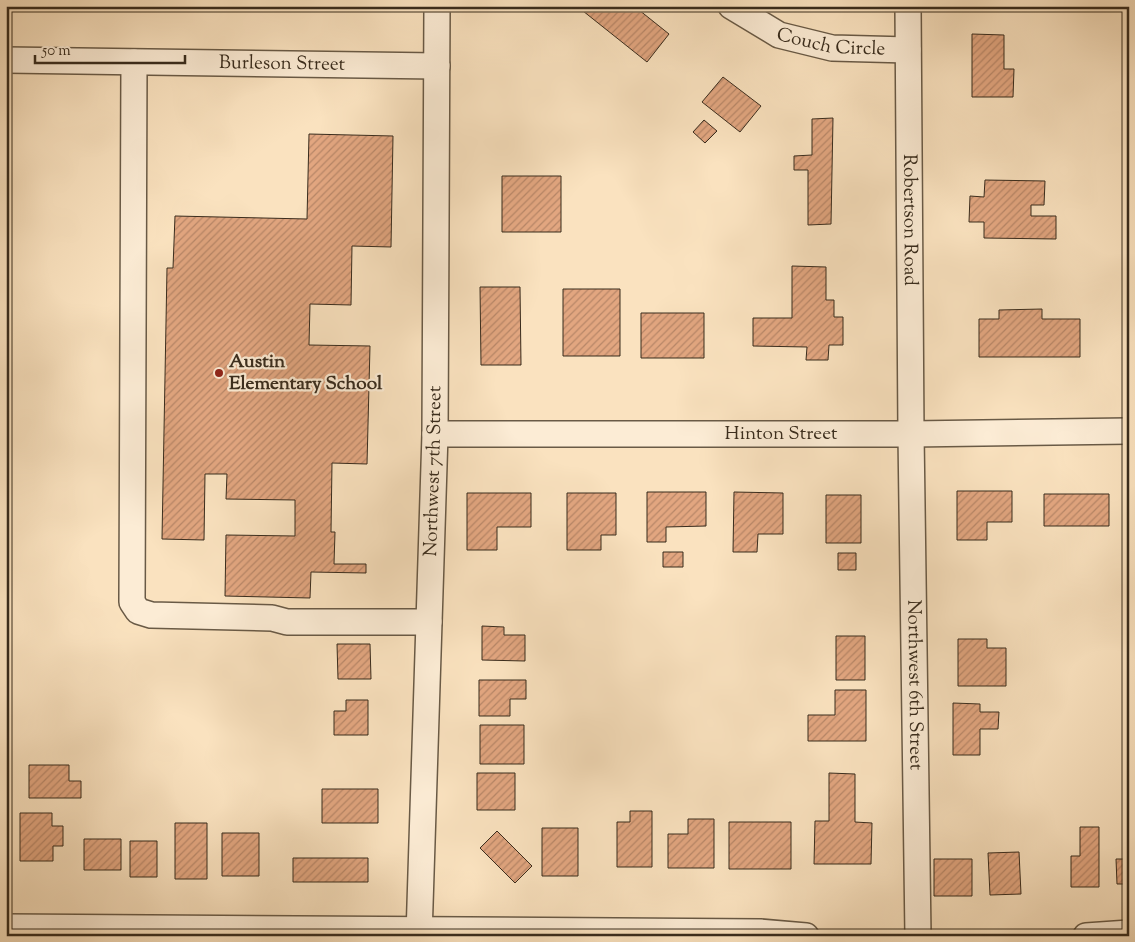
<svg xmlns="http://www.w3.org/2000/svg" width="1135" height="942" font-family="'Sorts Mill Goudy',serif">
<defs>
<pattern id="building-hatch" width="6" height="6" patternUnits="userSpaceOnUse" patternTransform="scale(1.25)"><rect width="6" height="6" fill="#e2a680"/><path d="M-1 1l2-2M0 6l6-6M5 7l2-2" fill="none" stroke="#b88768"/></pattern>
</defs>
<rect width="100%" height="100%" fill="#fae2bf"/>
<filter id="stains"><feTurbulence type="fractalNoise" baseFrequency=".004" numOctaves="4"/><feColorMatrix values="0 0 0 0 .2 0 0 0 0 .09 0 0 0 0 .02 0 0 0 .5 -.17"/></filter>
<radialGradient id="worn" r=".72"><stop offset=".6" stop-color="#630" stop-opacity="0"/><stop offset="1" stop-color="#630" stop-opacity=".3"/></radialGradient>
<path fill="url(#building-hatch)" stroke="#392c1d" d="M587 6H634L669 34 647 62 583 11Z
M972 34 1004 35V69H1014L1013 97H972Z
M723 77 761 106 740 132 702 102Z
M833 118 831 224 808 225V170H794V156L812 155V119Z
M704 120 717 131 705 143 693 132Z
M309 134 393 136 391 247 352 246 351 305 310 304 309 345 370 346 367 464 332 463 331 532H335L334 564H366V573L311 572 310 598 225 596 226 535 295 536V500L226 499 227 474H205L204 540 162 539 167 268H173L175 216 307 219Z
M502 176H561V232H502Z
M985 180 1045 181 1044 205H1031V216H1056V239L984 238V222H969L970 196 984 197Z
M792 266 826 267V300H834V317H843V345H829L828 360H806L807 347 753 346V318H792Z
M480 287H520L521 365H481Z
M563 289H620V356H563Z
M1042 309V319H1080V357H979V319H999V310Z
M641 313H704V358H641Z
M957 491H1012V522H987V540H957Z
M647 492H706V526L666 527V542H647Z
M734 492 783 493V534H758L757 552H733Z
M467 493H531V527H497V550H467Z
M567 493H616V535H601V550H567Z
M1044 494H1109V526H1044Z
M826 495H861V543H826Z
M663 552H683V567H663Z
M838 553H856V570H838Z
M482 626 504 627V635H525V661L482 660Z
M836 636H865V680H836Z
M958 639H987V648H1006V686H958Z
M337 644H370L371 679H338Z
M479 680H526V699H510V716H479Z
M835 690H866V741H808V715H835Z
M346 700H368V735H334V711H346Z
M953 703 980 704V712H999L998 729H980V755H953Z
M480 725H524V764H480Z
M29 765H69V781H81V798H29Z
M477 773H515V810H477Z
M829 773 855 774V822L872 823 871 864H814L815 821H829Z
M1126 784H1129V884H1117L1116 859H1129Z
M322 789H378V823H322Z
M630 811H652V867H617V822H630Z
M20 813H52V826H63V846H53V861H20Z
M688 819H714V868H668V834H688Z
M729 822H791V869H729Z
M175 823H207V879H175Z
M1080 827H1099V887H1071V856H1080Z
M542 828H578V876H542Z
M497 831 532 866 515 883 480 848Z
M222 833H259V876H222Z
M84 839H121V870H84Z
M130 841H157V877H130Z
M1019 852 1021 894 990 895 988 853Z
M293 858H368V882H293Z
M934 859H972V896H934Z"/>
<g fill="none" stroke-linecap="round" stroke-linejoin="round">
<defs>
<g id="minor">
<path id="s1" d="M731 6 779 35 832 48 908 50"/>
<path id="s2" d="M908 6 911 434 918 936"/>
<path id="s3" d="M6 60 437 66"/>
<path d="M134 62 132 602 138 611 151 615 272 618 287 622H429"/>
<path id="s4" d="M435 434H911L1129 431"/>
<path d="M6 927 760 932 806 936"/>
<path id="s5" d="M419 936 435 434 437 6"/>
<path d="M1086 936 1129 933"/>
</g>
</defs>
<use href="#minor" stroke="#695a46" stroke-width="28"/>
<use href="#minor" stroke="#fcecd5" stroke-width="25"/>
</g>
<circle fill="#8f2418" stroke="#fcecd5" stroke-width="2" cx="219" cy="373" r="5"/>
<g text-anchor="middle" dominant-baseline="central" stroke-width="4.5" stroke-linejoin="round" paint-order="stroke">
<g font-size="19" fill="#392c1d" stroke="#fcecd5">
<text stroke="none"><textPath href="#s1" startOffset="109">Couch Circle</textPath></text>
<text stroke="none"><textPath href="#s3" startOffset="276">Burleson Street</textPath></text>
<text stroke="none"><textPath href="#s2" startOffset="214">Robertson Road</textPath></text>
<text stroke="none"><textPath href="#s4" startOffset="346">Hinton Street</textPath></text>
<text stroke="none"><textPath href="#s5" startOffset="465">Northwest 7th Street</textPath></text>
<text stroke="none"><textPath href="#s2" startOffset="679">Northwest 6th Street</textPath></text>
</g>
<g font-size="19" font-weight="bold" fill="#392c1d" stroke="#fcecd5" text-anchor="start">
<text x="229" y="362">Austin<tspan x="229" dy="22">Elementary School</tspan></text>
</g>
</g>
<rect width="1135" height="942" fill="none" stroke="#fae2bf" stroke-width="25"/>
<rect x="8" y="8" width="1120" height="927" fill="none" stroke="#392c1d" stroke-width="2.5"/>
<rect x="12" y="12" width="1110" height="917" fill="none" stroke="#392c1d"/>
<path d="M35 55v8h150v-8" fill="none" stroke="#392c1d" stroke-width="2.5"/>
<text x="42" y="55" font-size="15" fill="#392c1d" stroke="#fcecd5" stroke-width="4" paint-order="stroke">50 m</text>
<rect width="100%" height="100%" filter="url(#stains)"/>
<rect width="100%" height="100%" fill="url(#worn)"/>
</svg>
